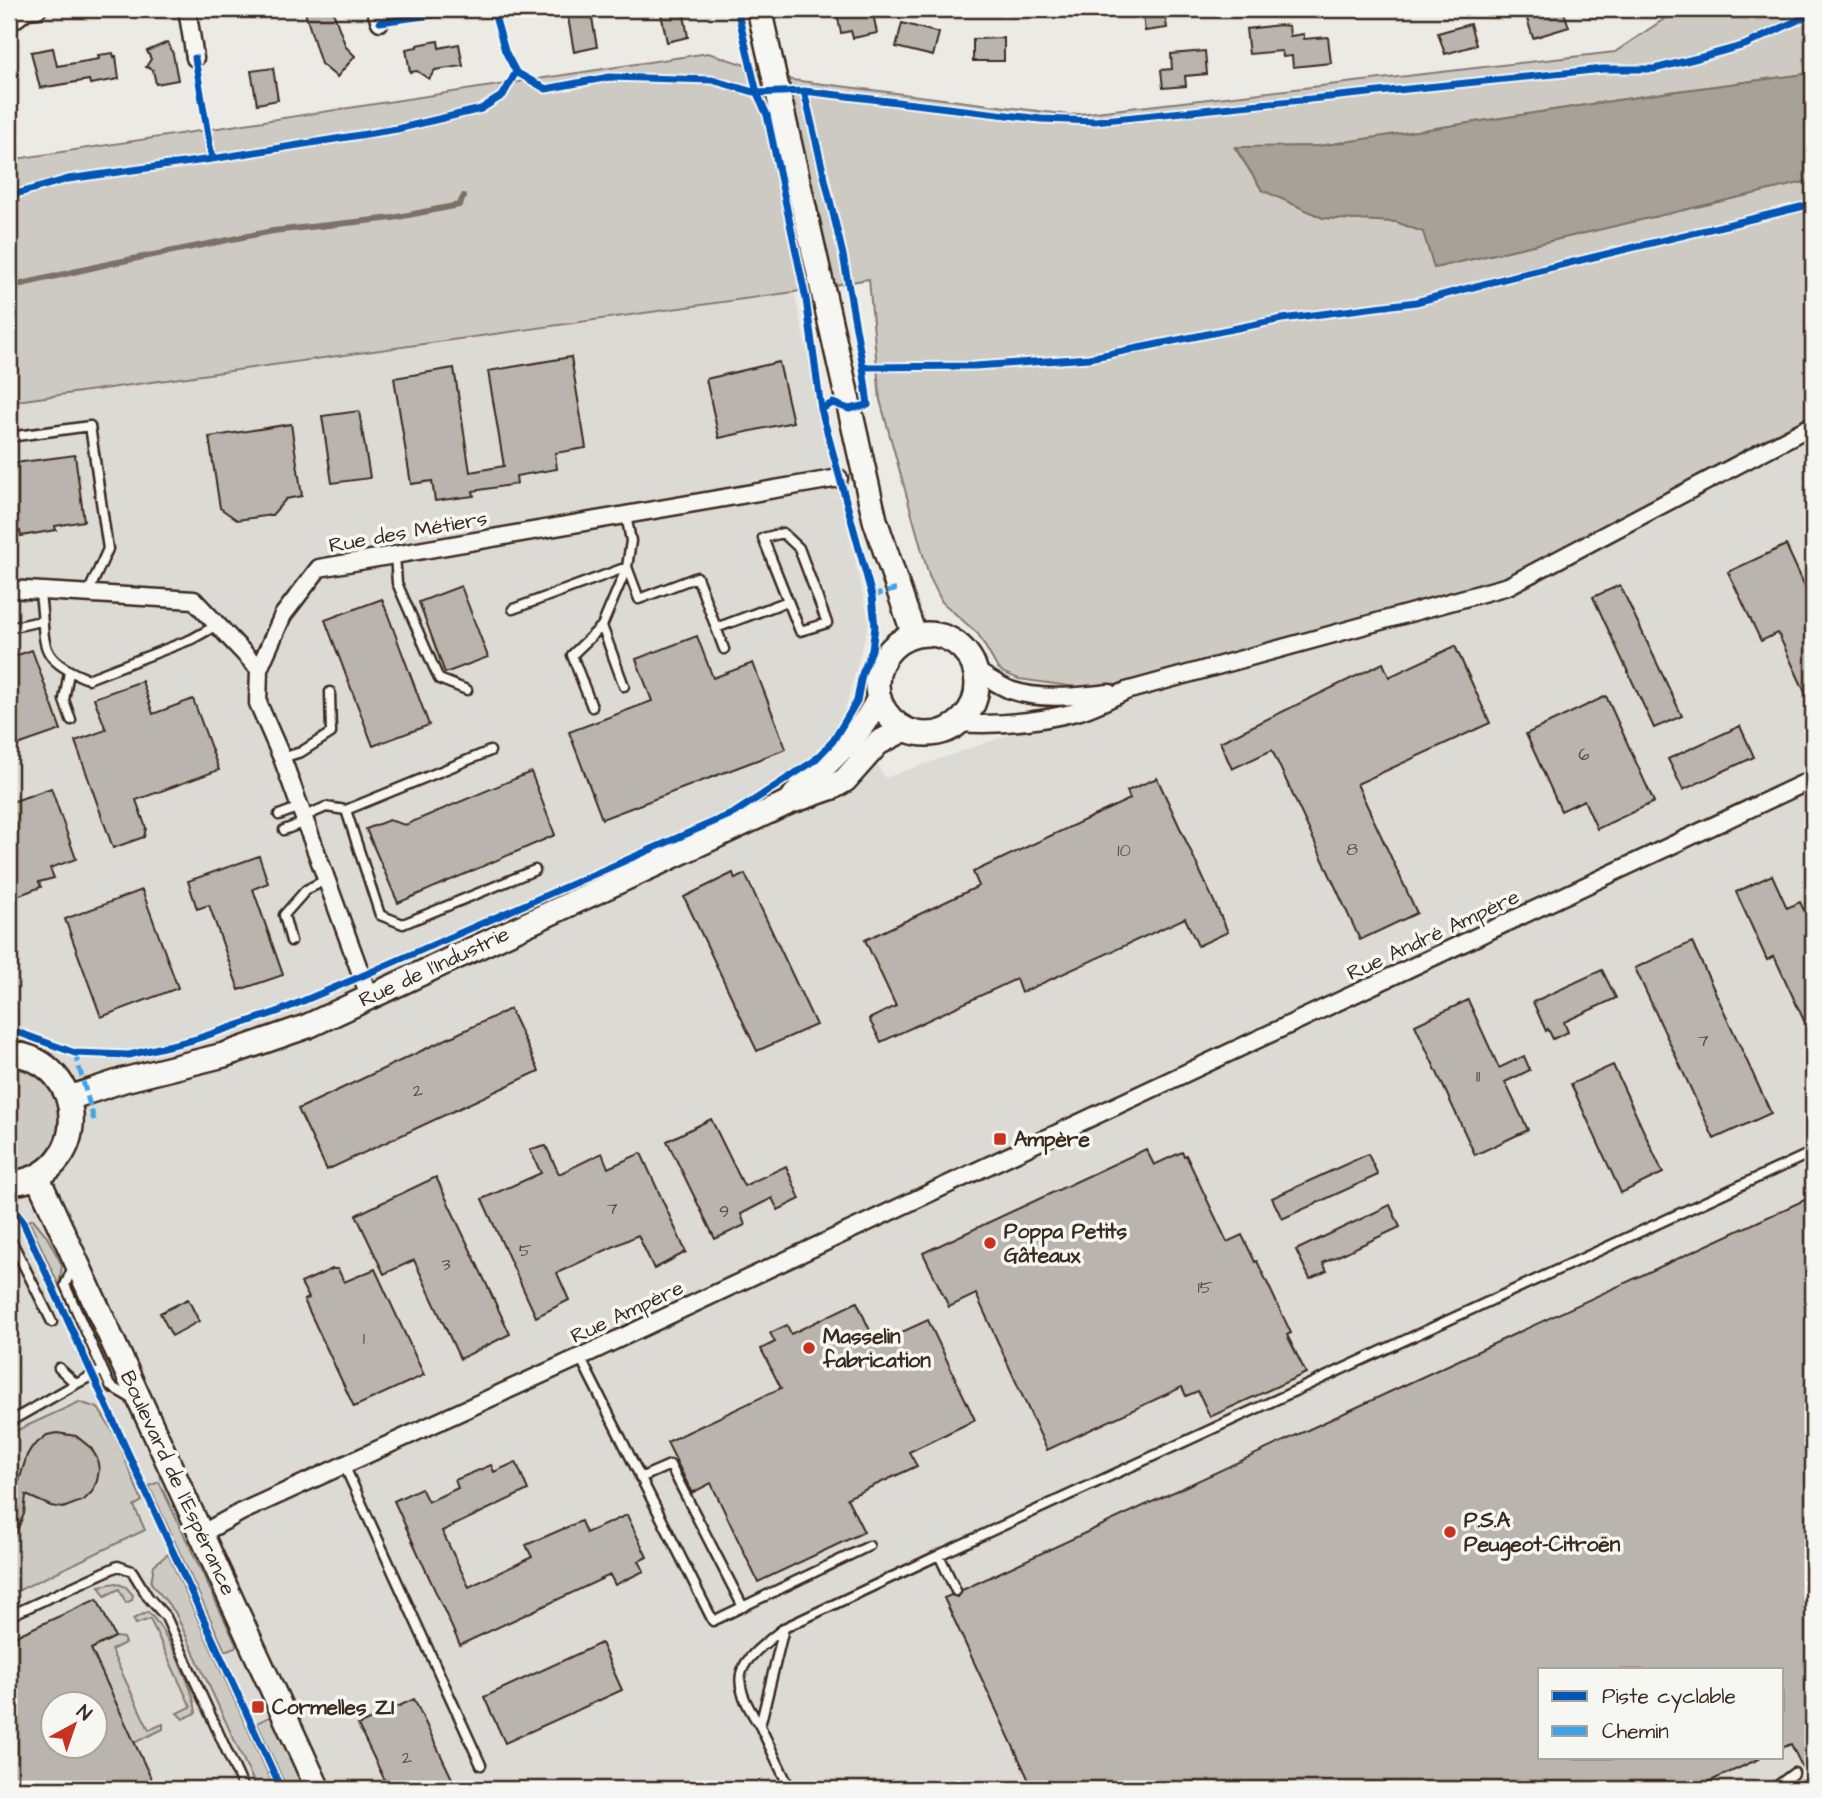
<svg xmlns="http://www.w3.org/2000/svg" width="1822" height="1798" font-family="'Architects Daughter',sans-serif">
<rect width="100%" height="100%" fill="#ebeae5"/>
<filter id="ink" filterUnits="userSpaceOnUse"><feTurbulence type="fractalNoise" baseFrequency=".0143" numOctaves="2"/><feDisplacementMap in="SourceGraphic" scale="14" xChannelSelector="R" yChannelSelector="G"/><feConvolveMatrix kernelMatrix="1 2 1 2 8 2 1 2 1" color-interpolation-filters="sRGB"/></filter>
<g filter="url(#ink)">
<path fill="#dcdad4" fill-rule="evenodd" d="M794 292 869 622 845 709 885 778 1125 694 1813 425V1789H9V1140L33 1090 9 1025V402ZM1540 1670H1782V1758H1540ZM52 1703H94V1745H52Z"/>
<path fill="#cdcac4" stroke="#847a71" stroke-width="2" d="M1679 9H1813V73L1670 92 1319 146 1235 148 1262 190 1323 218 1396 222 1424 232 1434 268 1813 180V425L1508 586 1125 694 1019 679 1004 673 997 667 978 634 942 602 929 576 880 400 869 279 794 292 9 402V160L708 53 792 80 1070 115 1615 52Z
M9 1068C70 1070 81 1160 9 1172Z
M33 1219 46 1235 62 1265 59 1286 29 1221Z
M79 1402 98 1408 116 1437 142 1501 134 1506 145 1530 9 1595V1434Z
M159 1482 237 1646 225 1651 149 1486Z
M168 1554 275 1789H257L175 1612 151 1583 154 1565Z
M116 1583 126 1587 133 1595 132 1600 126 1603 119 1589 105 1596 99 1586Z
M148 1612C166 1629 194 1688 196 1713L183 1719 177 1713 191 1707 150 1619 136 1624 133 1619Z
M115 1637 123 1638 125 1643 111 1650 149 1730 163 1724V1729L134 1743 91 1649Z
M271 1716 305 1789H287L257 1723Z"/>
<path fill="#a8a198" stroke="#7c7167" stroke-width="2" d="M1813 73V180L1434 268 1423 232 1396 222 1323 218 1262 190 1235 147 1319 146 1670 92Z"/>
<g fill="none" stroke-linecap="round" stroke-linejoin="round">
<path stroke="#7c7167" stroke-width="6" d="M9 287 108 264 273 231 393 218 459 205 464 196"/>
</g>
<path fill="#bab4ae" stroke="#3b2a1e" stroke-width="2" fill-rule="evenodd" d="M304 9H332L346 47 355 56 337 77 321 64Z
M660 9H683L688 37 667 42Z
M836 9H872L877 33 853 38 851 31 841 33Z
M1142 9H1164L1167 28 1145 31Z
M1541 9H1563L1569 27 1533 38 1527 19 1543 14Z
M591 12 597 47 574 52 568 17Z
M902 23 939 33 933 56 896 47Z
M1470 24 1476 45 1445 54 1438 33Z
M1280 25 1289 26 1290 36 1304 34V39L1328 37 1331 63 1293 67 1292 56 1283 57 1282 51 1249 54 1246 29Z
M1004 38V61H973V39Z
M438 41 439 48 459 44 463 66 435 70 429 79 417 71 410 72 406 49 417 47V45Z
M168 42 173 54 178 80 156 84 153 70 146 67 151 59 147 51Z
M53 48 57 66 99 59 98 55 113 53 114 57 116 56 119 79 90 84 89 80 40 88 31 52Z
M1205 51 1207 74 1185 76 1186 86 1163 88 1161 70 1172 69 1171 54Z
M273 68 278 100 257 104 251 71Z
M571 357 586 448 555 453 557 469 516 476 517 484 473 491 474 496 435 501 432 481 411 484 394 378 454 368 470 472 504 466 488 371Z
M779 362 793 422 719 438 706 379Z
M359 411 370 478 332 483 322 416Z
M291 424 302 496 286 499 272 515 237 520 220 508 209 437Z
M75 455 84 521 55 526 56 530 21 536 20 531 9 533V468H15V463Z
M1786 545 1813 604V710L1778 633 1761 641 1728 572Z
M1620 585 1682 716 1654 728 1593 597Z
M461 586 488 657 445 673 419 602Z
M382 599 429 725 373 746 325 620Z
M697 636 713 678 753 663 786 749 602 819 569 732 652 701 636 659Z
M1455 646 1490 723 1357 784 1417 913 1360 940 1272 750 1232 769 1220 742 1383 663 1389 677Z
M32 650 61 730 9 748V658Z
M142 681 153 714 193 699 219 770 136 800 146 828 144 837 113 848 75 741 106 730 94 698Z
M1606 696 1654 802 1597 829 1584 800 1561 811 1526 734Z
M1740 726 1754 757 1683 790 1668 759Z
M531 772 555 835 398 903 366 829 389 820 405 825Z
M1157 778 1228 932 1198 946 1185 918 1021 993 1016 979 881 1042 869 1019 896 1006 865 940 979 886 973 872 1130 799 1127 791Z
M51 788 76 859 50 868 54 878 39 882 41 887 9 899V803Z
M259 856 268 883 253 889 283 975 239 990 209 905 197 909 188 881Z
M733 873 735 879 745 874 816 1025 757 1051 684 897Z
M1772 875 1787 908 1800 902 1813 929V1040L1774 956 1767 960 1736 892Z
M142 890 178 988 101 1017 65 919Z
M1692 942 1771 1113 1714 1139 1635 968Z
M1602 970 1616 998 1564 1022 1568 1032 1553 1039 1548 1029 1546 1031 1533 1002Z
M1468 1000 1499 1068 1524 1056 1530 1070 1505 1082 1528 1130 1475 1155 1415 1025Z
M510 1009 539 1071 327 1170 298 1109Z
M1613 1065 1663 1173 1621 1193 1571 1084Z
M711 1119 744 1186 786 1166 800 1199 778 1210 772 1198 741 1214 745 1225 715 1239 667 1141Z
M546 1146 559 1174 602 1153 608 1168 641 1153 686 1252 654 1269 638 1235 557 1273 569 1300 536 1317 482 1199 541 1173 530 1150Z
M1146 1149 1154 1165 1182 1152 1184 1156 1186 1155 1227 1242 1242 1235 1255 1262 1257 1261 1291 1333 1287 1335 1306 1373 1210 1417 1198 1391 1186 1396 1182 1387 1047 1450 976 1294 949 1307 923 1253Z
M1368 1154 1378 1175 1282 1219 1272 1198Z
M436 1177 510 1334 460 1359 414 1260 384 1274 356 1215Z
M1813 1196V1789L1791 1744 1782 1748V1670H1540V1758H1761L1693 1789H1033L944 1598 951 1595 958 1597 962 1590Z
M1390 1205 1400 1227 1323 1263 1327 1271 1310 1279 1296 1250Z
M332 1269H338L344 1282 375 1269 424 1375 354 1407 304 1300 309 1298 301 1283Z
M188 1299 199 1321 172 1336 160 1313Z
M857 1302 876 1344 928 1320 975 1420 909 1452 917 1466 847 1498 864 1532 758 1582 711 1483 692 1493 667 1442 781 1388 761 1349 775 1342 770 1333 787 1325 791 1334Z
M57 1433 76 1436 91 1448 97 1458 99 1470 97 1481 92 1492 84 1500 63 1508 51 1506 26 1495 24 1514 9 1549V1474L19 1481 27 1455 32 1447 47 1435Z
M516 1462 528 1490 442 1531 469 1587 532 1557 526 1545 581 1521 586 1533 627 1515 647 1557 639 1561 644 1571 615 1585 610 1575 460 1645 394 1501 421 1488 428 1502 458 1488 455 1480 491 1465 494 1472Z
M97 1599 115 1637 91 1649 156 1789H9V1639ZM52 1704H94V1746H52Z
M601 1643 622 1690 505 1743 484 1697Z
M414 1699 457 1789H389L358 1725Z"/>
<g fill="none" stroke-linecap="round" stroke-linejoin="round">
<defs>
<path id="lane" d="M9 437 90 426 108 549 88 593
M395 555 397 583 439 679 467 690
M39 590C49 639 30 657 88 679L192 639 217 625
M513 609 627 567 639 599 697 577 724 649
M9 628 41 621
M716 628 788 601 763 538 783 533 799 548 827 623 800 631 788 601
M69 672 64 700 71 720
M624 686 602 626 627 567 631 541 626 515
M592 707 572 655 602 626
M490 751 346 810 380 915 403 924 535 870
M282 758 301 752 331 733 330 692
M279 815 300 807
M303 817 326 807 346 810
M284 830 305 822
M291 941 284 915 306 890 327 879
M9 1242 13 1244 52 1322
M73 1267 65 1285 110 1386 131 1398
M580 1357 713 1621 869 1546
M59 1368 76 1384 103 1370
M9 1422 76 1384
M344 1465 481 1765
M640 1478 670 1465 743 1607
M939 1555 1813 1152
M9 1616 118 1566 132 1571 148 1597 166 1617 244 1789
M760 1726C725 1673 739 1664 784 1628
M790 1789 760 1726 784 1628 939 1555 956 1591
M1773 1789 1794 1773"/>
<path id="street" d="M187 9 195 58
M375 9 380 22
M9 24 27 10 38 9
M9 589 194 600 259 669
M976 671C987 677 998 685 1010 690 1042 701 1078 696 1110 693
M959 723C999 726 1041 721 1080 711 1096 706 1111 698 1126 691L1508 586 1813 425
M369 996 282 758 258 703 259 669 283 615 319 568 839 478
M201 1534 241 1512 580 1357 1813 779"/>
<path id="secondary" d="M759 9 875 520 914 635
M877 684a50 50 0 1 1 100 0a50 50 0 1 1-100 0Z
M794 796C824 764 860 738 879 698
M9 1053C92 1061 92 1179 9 1183
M69 1098 124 1080 224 1055 308 1026 787 803 833 787 845 780 878 743 905 729
M37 1176 318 1789"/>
</defs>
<use href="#lane" stroke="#3b2a1e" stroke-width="13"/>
<use href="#street" stroke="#3b2a1e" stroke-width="21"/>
<use href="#secondary" stroke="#3b2a1e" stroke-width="28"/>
<use href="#lane" stroke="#f6f6f2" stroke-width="8"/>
<use href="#street" stroke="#f6f6f2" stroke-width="16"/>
<use href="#secondary" stroke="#f6f6f2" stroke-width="23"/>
<path stroke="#3fa3ea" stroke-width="5" stroke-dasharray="10 5" stroke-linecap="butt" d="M872 596 898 589
M75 1053 94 1120"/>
<defs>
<path id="cycleway" d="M380 22 477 9
M195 58 212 159
M516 72 546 89 609 77 712 80 757 93 804 91 1041 119 1095 121 1603 69H1654L1698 58 1745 45 1813 13
M804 91 843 255 863 367 975 366 1089 358 1282 319 1416 302 1511 277 1813 204
M9 196 68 179 212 159 397 129 481 109 503 95 516 72 505 51 493 9
M821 409 833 403 849 409 868 405 863 367
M9 1029 75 1053 129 1055 193 1040 277 1012 362 976 734 813 814 761 833 741 857 701 862 674 872 650 875 627 872 596 821 409 806 299 767 115 757 93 737 9
M9 1208 14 1210 22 1220 281 1789"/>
</defs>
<use href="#cycleway" stroke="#f6f6f2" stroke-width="11"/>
<use href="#cycleway" stroke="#0057b8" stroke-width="7"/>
</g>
</g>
<g fill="#c8321e" stroke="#f6f6f2" stroke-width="2.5">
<rect x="993" y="1132" width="14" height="14" rx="3.5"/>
<circle cx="990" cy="1243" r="7"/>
<circle cx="809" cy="1348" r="7"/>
<circle cx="1450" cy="1532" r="7"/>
<rect x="251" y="1700" width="14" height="14" rx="3.5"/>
</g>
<g text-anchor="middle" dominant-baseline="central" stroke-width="7" stroke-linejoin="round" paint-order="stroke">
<g font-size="18" fill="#5b4c42">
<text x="1584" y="754">6</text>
<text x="1352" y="849">8</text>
<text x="1124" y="850">10</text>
<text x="1703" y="1040">7</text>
<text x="1478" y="1076">11</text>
<text x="418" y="1090">2</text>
<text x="612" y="1208">7</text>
<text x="724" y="1211">9</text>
<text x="525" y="1250">5</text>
<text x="446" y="1264">3</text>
<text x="1205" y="1287">15</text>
<text x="364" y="1338">1</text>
<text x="407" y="1757">2</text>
</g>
<g font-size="21" fill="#3b2a1e" stroke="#f6f6f2">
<text transform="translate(408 532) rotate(-10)">Rue des Métiers</text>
<text transform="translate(1433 935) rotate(-25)">Rue André Ampère</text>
<text transform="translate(434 967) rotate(-25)">Rue de l'Industrie</text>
<text transform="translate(627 1312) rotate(-25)">Rue Ampère</text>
<text transform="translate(178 1483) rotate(65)">Boulevard de l'Espérance</text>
</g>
<g font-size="21" font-weight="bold" fill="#3b2a1e" stroke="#f6f6f2" text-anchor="start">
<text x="1014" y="1139">Ampère</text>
<text x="1004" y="1231">Poppa Petits<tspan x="1004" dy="24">Gâteaux</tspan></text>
<text x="823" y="1336">Masselin<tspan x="823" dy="24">fabrication</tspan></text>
<text x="1464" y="1520">P.S.A<tspan x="1464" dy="24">Peugeot-Citroën</tspan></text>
<text x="272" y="1707">Cormelles ZI</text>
</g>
</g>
<rect width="1822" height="1798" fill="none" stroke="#f6f6f2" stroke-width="35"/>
<rect x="18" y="18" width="1787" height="1763" fill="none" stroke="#3b2a1e" stroke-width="2.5" filter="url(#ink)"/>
<rect x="1538" y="1668" width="245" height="91" fill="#f6f6f2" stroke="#aba49d" stroke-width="2"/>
<rect x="1552" y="1691" width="35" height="10" fill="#0057b8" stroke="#aba49d" stroke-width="2"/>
<text x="1602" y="1703" font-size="21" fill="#3b2a1e">Piste cyclable</text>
<rect x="1552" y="1726" width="35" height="10" fill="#3fa3ea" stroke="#aba49d" stroke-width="2"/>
<text x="1602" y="1738" font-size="21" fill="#3b2a1e">Chemin</text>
<g transform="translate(74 1725) rotate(40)"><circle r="33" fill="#f6f6f2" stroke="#aba49d" stroke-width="2"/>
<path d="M0-5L12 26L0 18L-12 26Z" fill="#c8321e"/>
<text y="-10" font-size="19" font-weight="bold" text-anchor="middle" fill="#3b2a1e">N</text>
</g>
</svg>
